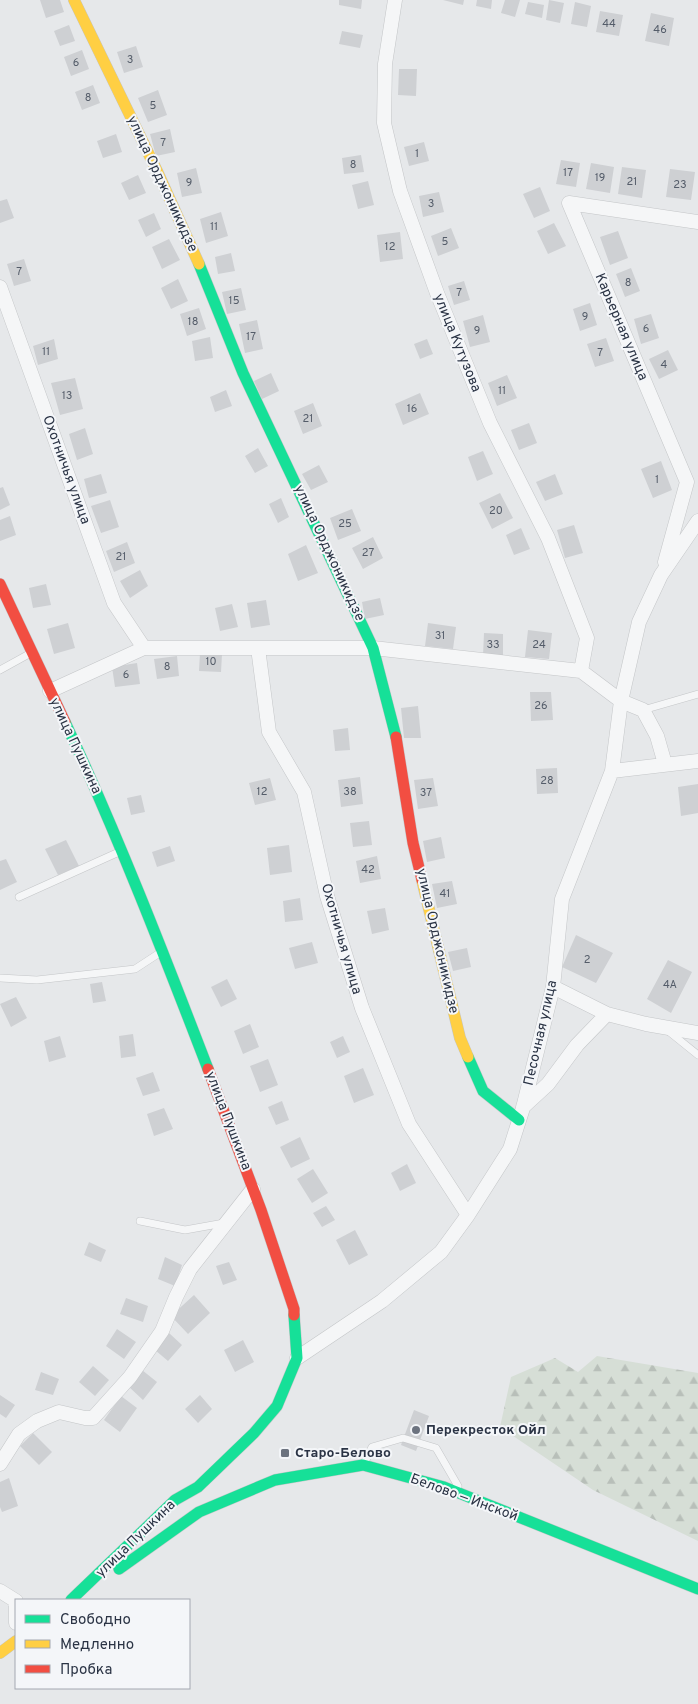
<svg xmlns="http://www.w3.org/2000/svg" width="698" height="1704" font-family="Overpass,sans-serif">
<defs>
<pattern id="forest-firs" width="22" height="20" patternUnits="userSpaceOnUse" patternTransform="scale(1.25)"><rect width="22" height="20" fill="#d6ded6"/><path d="M5 1l3.5 6h-7zM16 11l3.5 6h-7z" fill="#b8bfb9"/></pattern>
</defs>
<rect width="100%" height="100%" fill="#e6e8ea"/>
<path fill="url(#forest-firs)" d="M597 1356 698 1373V1541L593 1490 500 1427 511 1377 555 1358 578 1372Z"/>
<path fill="#ced0d3" d="M40 0H60L64 12 46 18Z
M339 0H362L361 9 339 5Z
M443 0H464L463 5Z
M477 0H492L491 9 476 6Z
M505 0H520L515 17 501 13Z
M549 0 564 3 560 23 546 20Z
M528 2 544 5 542 18 525 14Z
M575 2 591 6 587 27 571 24Z
M600 11 623 15 619 36 596 32Z
M651 13 674 18 669 46 645 41Z
M69 25 75 41 60 46 54 31Z
M342 31 363 35 360 48 339 44Z
M136 46 143 67 124 73 117 52Z
M82 50 89 69 71 76 64 57Z
M399 69H417L416 96 398 95Z
M93 85 100 103 82 110 75 92Z
M158 90 167 115 148 122 138 98Z
M170 129 175 152 156 156 150 134Z
M116 134 122 152 103 158 97 141Z
M424 142 429 161 409 166 404 147Z
M361 155 364 172 344 174 342 158Z
M561 160 580 163 576 187 556 184Z
M591 163 614 167 610 193 586 189Z
M622 167 646 170 642 198 618 194Z
M196 168 202 193 182 197 177 173Z
M670 169 695 172 691 200 666 197Z
M138 175 146 193 129 200 121 183Z
M368 181 374 205 358 209 352 185Z
M540 187 550 211 534 218 523 194Z
M439 192 444 212 423 217 419 196Z
M7 199 14 218 0 223V201Z
M221 212 228 236 206 243 200 219Z
M154 213 161 229 146 237 138 220Z
M554 223 566 246 548 254 537 231Z
M451 228 459 248 438 256 431 236Z
M618 231 628 258 610 265 600 237Z
M400 232 403 259 380 262 377 235Z
M169 239 180 260 162 269 152 247Z
M231 253 235 271 218 274 215 257Z
M24 259 31 281 14 286 7 264Z
M631 268 640 291 625 297 616 274Z
M178 279 188 301 171 309 161 288Z
M464 281 470 300 454 305 448 286Z
M241 288 246 310 227 314 222 292Z
M590 303 597 325 580 331 573 309Z
M199 308 206 329 187 336 180 314Z
M651 314 659 338 641 344 634 319Z
M483 315 490 342 470 347 463 321Z
M257 320 263 349 245 353 239 324Z
M210 337 213 358 195 361 192 341Z
M606 338 614 361 595 367 587 344Z
M54 339 58 359 38 365 33 346Z
M427 339 433 354 420 359 414 344Z
M668 350 678 370 659 379 649 359Z
M271 373 279 391 262 399 254 381Z
M507 375 517 398 497 406 488 383Z
M75 378 83 409 60 415 51 383Z
M226 390 232 406 215 412 210 397Z
M420 393 429 414 403 425 395 404Z
M313 403 322 426 303 434 294 411Z
M529 423 537 443 519 450 511 430Z
M85 428 93 454 77 460 69 434Z
M258 448 268 466 255 473 245 456Z
M483 451 493 474 477 481 468 457Z
M661 461 672 490 653 498 641 469Z
M319 465 328 482 311 490 302 474Z
M101 474 107 493 89 498 84 479Z
M555 474 563 494 545 501 536 482Z
M3 487 10 505 0 510V488Z
M500 493 513 518 492 529 479 503Z
M281 498 289 517 278 523 269 504Z
M110 500 119 527 101 533 91 506Z
M352 509 361 531 338 540 330 518Z
M10 516 16 535 0 541V520Z
M574 525 583 553 565 558 557 530Z
M521 528 530 549 514 555 506 535Z
M373 537 383 558 363 569 352 548Z
M127 542 135 563 114 572 106 551Z
M306 545 318 573 298 581 288 554Z
M140 570 148 586 130 598 120 581Z
M46 584 51 605 33 608 29 588Z
M380 598 384 615 365 619 362 602Z
M266 600 270 625 251 628 247 603Z
M232 604 238 627 220 631 215 608Z
M68 623 75 648 54 654 47 629Z
M428 623 456 627 453 649 425 646Z
M528 630 552 633 549 659 525 657Z
M484 633 503 634V656H483Z
M200 653 222 654 221 672 199 671Z
M177 656 179 676 157 679 154 659Z
M137 663 140 684 115 687 112 667Z
M530 692H551L553 720 531 721Z
M418 706 421 738H404L401 708Z
M348 728 350 750 335 751 333 730Z
M557 768 558 793 537 794 536 769Z
M360 777 363 804 341 807 338 780Z
M270 778 276 800 255 805 249 783Z
M433 778 438 806 418 809 414 780Z
M698 784V813L681 816 678 787Z
M141 795 145 812 131 815 127 798Z
M369 821 372 845 353 847 350 823Z
M441 837 445 858 427 862 423 841Z
M66 840 79 866 58 875 45 849Z
M289 845 292 872 270 875 267 848Z
M170 846 175 861 157 867 152 852Z
M377 856 381 879 360 883 356 861Z
M6 859 17 882 0 890V861Z
M452 881 457 904 437 908 432 884Z
M300 898 303 920 285 922 283 901Z
M385 908 389 930 372 934 367 911Z
M576 935 613 953 596 983 562 967Z
M312 942 318 963 295 969 289 948Z
M467 948 471 967 453 971 448 952Z
M668 960 692 972 671 1013 647 999Z
M227 979 237 999 221 1007 211 987Z
M102 982 106 1001 93 1003 90 984Z
M16 997 27 1018 11 1027 0 1004Z
M250 1024 259 1047 243 1054 234 1031Z
M133 1034 136 1056 121 1058 119 1036Z
M60 1036 66 1057 49 1062 44 1041Z
M343 1036 350 1052 337 1058 330 1042Z
M268 1059 278 1085 260 1092 250 1066Z
M363 1068 374 1095 354 1103 344 1076Z
M153 1072 160 1091 143 1096 136 1078Z
M282 1101 289 1120 276 1125 268 1107Z
M164 1108 173 1129 154 1136 147 1114Z
M300 1137 310 1159 291 1168 280 1147Z
M407 1164 416 1183 400 1191 391 1173Z
M313 1169 328 1193 312 1203 297 1179Z
M326 1206 335 1220 322 1227 313 1213Z
M355 1230 368 1255 349 1265 336 1240Z
M89 1242 106 1250 101 1262 84 1255Z
M165 1257 182 1265 175 1286 158 1279Z
M229 1262 237 1280 223 1285 216 1266Z
M194 1295 210 1313 188 1334 171 1316Z
M126 1298 148 1306 143 1322 120 1314Z
M117 1329 136 1342 124 1359 106 1346Z
M169 1333 182 1345 168 1361 155 1350Z
M243 1340 254 1362 235 1372 224 1350Z
M93 1366 109 1380 95 1396 79 1382Z
M142 1370 157 1382 143 1400 128 1386Z
M41 1372 59 1379 53 1395 35 1390Z
M0 1395 15 1405 6 1418 0 1414Z
M200 1395 212 1409 198 1423 185 1409Z
M121 1396 137 1408 120 1432 104 1420Z
M414 1410 429 1416 416 1451 401 1445Z
M33 1433 52 1452 39 1465 20 1446Z
M9 1478 18 1506 2 1512 0 1507V1482Z"/>
<g fill="none" stroke-linecap="round" stroke-linejoin="round">
<defs>
<path id="lane" d="M0 670 29 654
M643 710 698 694
M19 897 119 852
M0 978 37 980 135 969 161 952
M667 1030 698 1055
M140 1221 185 1230 224 1223
M364 1464 372 1447 403 1438 436 1448 458 1486"/>
<path id="street" d="M395 0 385 64 384 123 400 191 437 293 490 423 548 538 587 638 581 671
M0 287 114 603 144 648
M665 562 687 482 569 203 698 222
M258 648 269 732 304 792 327 896 362 1008 409 1124 468 1215
M50 691 144 648H373L581 671 621 701 643 710 657 736 665 764
M612 771 698 761
M553 987 607 1014
M523 1107 548 1084 577 1045 607 1014 646 1024 698 1033
M297 1358 382 1301 441 1252 468 1215 510 1149 523 1108 553 987 562 899 612 771 621 701 639 622 661 575 698 521
M0 1464 19 1434 37 1421 59 1412 85 1418H93L130 1377 162 1331 176 1297 190 1269 253 1189
M0 1591 16 1601
M16 1601V1623"/>
<path id="fast" d="M199 264 243 373 373 648 396 737
M65 722C118 836 163 952 208 1069
M468 1057 483 1091 519 1120
M119 1569 199 1512 275 1480 363 1465 444 1487 698 1589
M71 1600 175 1500 198 1487 254 1433 277 1406 297 1358 294 1315"/>
<path id="slow" d="M74 0 157 171 199 264
M422 880 460 1038 468 1057
M0 1653 16 1641"/>
<path id="jam" d="M0 584 65 722
M396 737 413 843 422 880
M208 1069 261 1210 294 1309V1315"/>
</defs>
<use href="#lane" stroke="#c4c6c8" stroke-width="8"/>
<use href="#street" stroke="#c4c6c8" stroke-width="15"/>
<use href="#fast" stroke="#c4c6c8" stroke-width="12"/>
<use href="#slow" stroke="#c4c6c8" stroke-width="12"/>
<use href="#jam" stroke="#c4c6c8" stroke-width="12"/>
<use href="#lane" stroke="#f5f6f7" stroke-width="7"/>
<use href="#street" stroke="#f5f6f7" stroke-width="14"/>
<use href="#fast" stroke="#16e098" stroke-width="11"/>
<use href="#slow" stroke="#ffcf43" stroke-width="11"/>
<use href="#jam" stroke="#f24e42" stroke-width="11"/>
</g>
<g fill="#6c737f" stroke="#f4f6f9" stroke-width="2">
<circle cx="416" cy="1430" r="5"/>
<rect x="280" y="1448" width="10" height="10" rx="2.5"/>
</g>
<g text-anchor="middle" dominant-baseline="central" stroke-width="4" stroke-linejoin="round" paint-order="stroke">
<g font-size="11" fill="#545c69">
<text x="609" y="24">44</text>
<text x="660" y="30">46</text>
<text x="130" y="60">3</text>
<text x="76" y="63">6</text>
<text x="88" y="98">8</text>
<text x="153" y="106">5</text>
<text x="163" y="143">7</text>
<text x="417" y="154">1</text>
<text x="353" y="165">8</text>
<text x="568" y="173">17</text>
<text x="600" y="178">19</text>
<text x="632" y="182">21</text>
<text x="189" y="183">9</text>
<text x="680" y="185">23</text>
<text x="431" y="204">3</text>
<text x="214" y="227">11</text>
<text x="445" y="242">5</text>
<text x="390" y="247">12</text>
<text x="19" y="272">7</text>
<text x="628" y="283">8</text>
<text x="459" y="293">7</text>
<text x="234" y="301">15</text>
<text x="585" y="317">9</text>
<text x="193" y="322">18</text>
<text x="646" y="329">6</text>
<text x="477" y="331">9</text>
<text x="251" y="337">17</text>
<text x="46" y="352">11</text>
<text x="600" y="353">7</text>
<text x="664" y="365">4</text>
<text x="502" y="391">11</text>
<text x="67" y="396">13</text>
<text x="412" y="409">16</text>
<text x="308" y="419">21</text>
<text x="657" y="480">1</text>
<text x="496" y="511">20</text>
<text x="345" y="524">25</text>
<text x="368" y="553">27</text>
<text x="121" y="557">21</text>
<text x="440" y="636">31</text>
<text x="493" y="645">33</text>
<text x="539" y="645">24</text>
<text x="211" y="662">10</text>
<text x="167" y="667">8</text>
<text x="126" y="675">6</text>
<text x="541" y="706">26</text>
<text x="547" y="781">28</text>
<text x="262" y="792">12</text>
<text x="350" y="792">38</text>
<text x="426" y="793">37</text>
<text x="368" y="870">42</text>
<text x="445" y="894">41</text>
<text x="587" y="960">2</text>
<text x="670" y="985">4А</text>
</g>
<g font-size="14" fill="#2b3445" stroke="#f4f6f9">
<text transform="translate(162 184) rotate(65)">улица Орджоникидзе</text>
<text transform="translate(621 327) rotate(67)">Карьерная улица</text>
<text transform="translate(457 343) rotate(68)">улица Кутузова</text>
<text transform="translate(66 470) rotate(70)">Охотничья улица</text>
<text transform="translate(329 553) rotate(65)">улица Орджоникидзе</text>
<text transform="translate(75 746) rotate(65)">улица Пушкина</text>
<text transform="translate(341 939) rotate(74)">Охотничья улица</text>
<text transform="translate(437 941) rotate(77)">улица Орджоникидзе</text>
<text transform="translate(541 1033) rotate(-77)">Песочная улица</text>
<text transform="translate(228 1121) rotate(69)">улица Пушкина</text>
<text transform="translate(464 1498) rotate(20)">Белово — Инской</text>
<text transform="translate(136 1539) rotate(-44)">улица Пушкина</text>
</g>
<g font-size="14" font-weight="bold" fill="#2b3445" stroke="#f4f6f9" text-anchor="start">
<text x="426" y="1430">Перекресток Ойл</text>
<text x="295" y="1453">Старо-Белово</text>
</g>
</g>
<rect x="15" y="1599" width="175" height="90" fill="#f4f6f9" stroke="#a4a8b1"/>
<rect x="25" y="1615" width="25" height="8" fill="#16e098" stroke="#a4a8b1"/>
<text x="60" y="1624" font-size="15" fill="#2b3445">Свободно</text>
<rect x="25" y="1640" width="25" height="8" fill="#ffcf43" stroke="#a4a8b1"/>
<text x="60" y="1649" font-size="15" fill="#2b3445">Медленно</text>
<rect x="25" y="1665" width="25" height="8" fill="#f24e42" stroke="#a4a8b1"/>
<text x="60" y="1674" font-size="15" fill="#2b3445">Пробка</text>
</svg>
